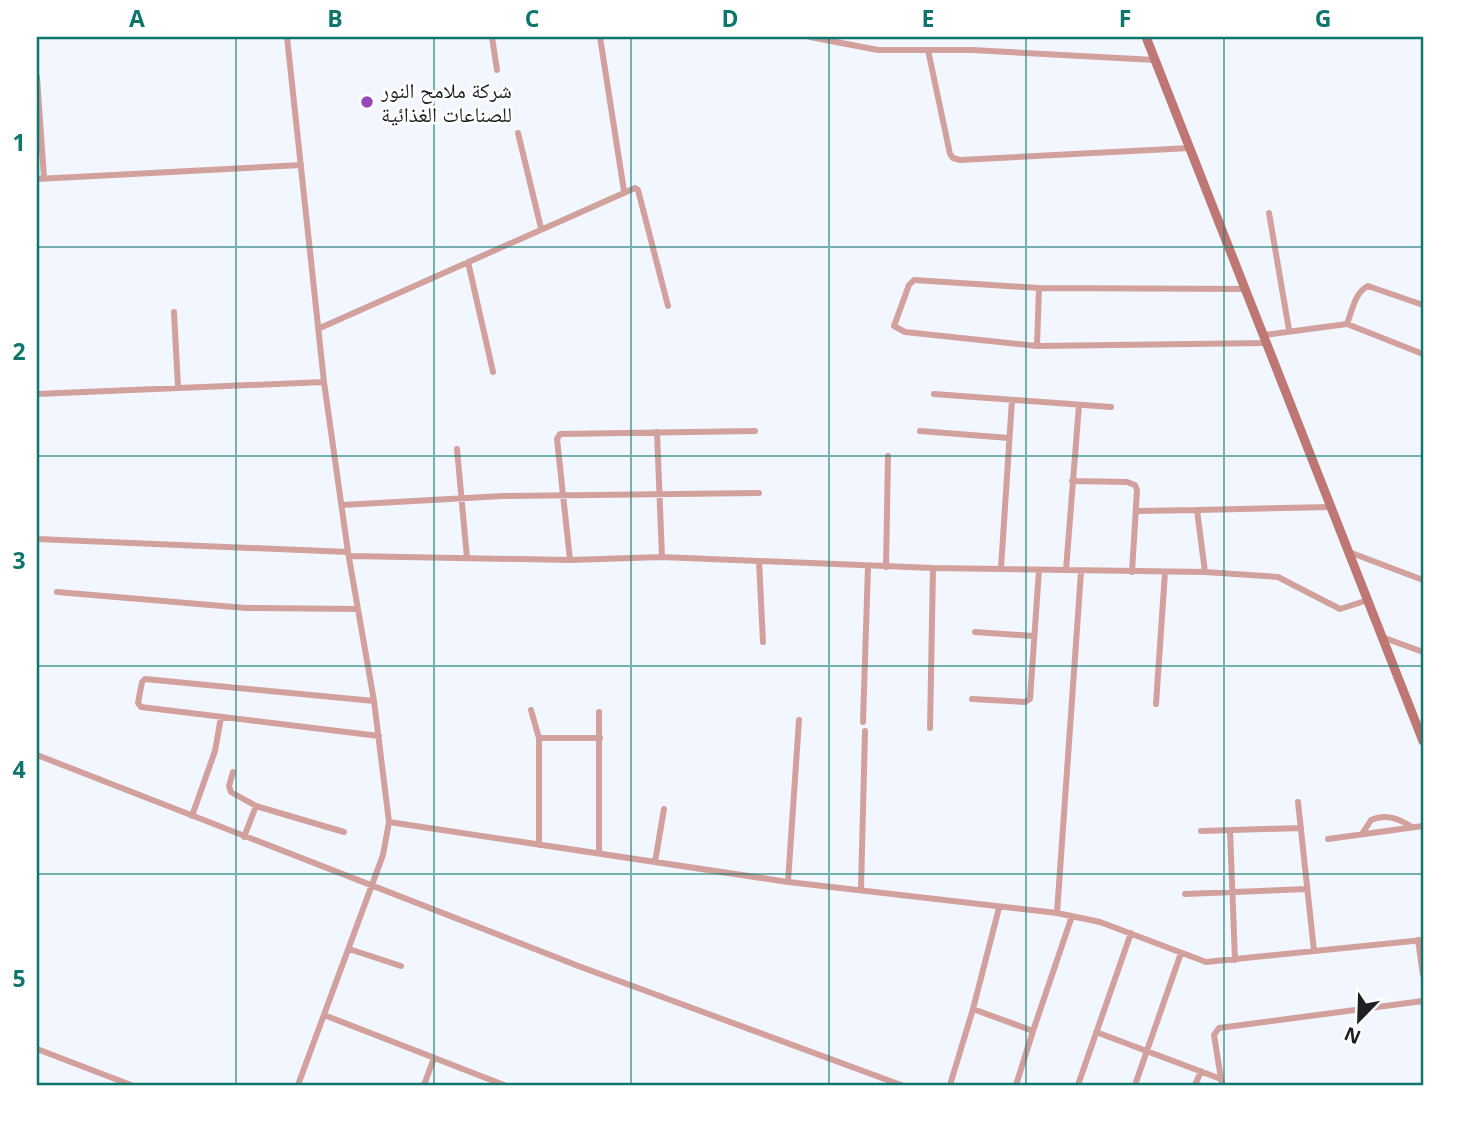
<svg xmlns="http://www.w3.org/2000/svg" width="1460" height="1122" font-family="'Open Sans','Noto Naskh Arabic',sans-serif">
<rect width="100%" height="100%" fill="#f2f6fe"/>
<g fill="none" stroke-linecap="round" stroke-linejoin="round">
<path stroke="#d3a19d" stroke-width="6" d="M287 37 324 382 348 552 374 701 389 822 383 855 298 1085
M492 37 497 70
M600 37 624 191
M810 37 878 50H972L1155 60
M928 50 950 154 953 158 960 160 1190 148
M37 77 44 178
M518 133 541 228
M37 179 301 165
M1269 213 1289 330
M468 262 493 372
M1246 289 1039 288 914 280 909 285 894 326 905 332 1037 346 1267 343
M174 312 178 387
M1347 324 1423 354
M320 328 635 188 638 190 668 306
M1264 335 1347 324C1352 311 1355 292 1368 286L1423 305
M1037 346 1039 288
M37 394 324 382
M934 394 1111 407
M920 431 1009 438
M657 432 662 557
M457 449 467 558
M1072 481 1127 482 1135 485 1137 490 1132 572
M342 505 503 496 759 493
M1197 510 1331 507
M1136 511 1197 510 1205 572
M37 539 348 552
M1349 552 1423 580
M350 556 570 560 662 557 933 568 1205 572 1278 577 1340 609 1368 600
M570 560 557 439 560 434 755 431
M759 561 763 642
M886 567 888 456
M1001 568 1012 400
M1066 570 1079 405
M57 592 246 608 358 609
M975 632 1033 636
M1382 637 1423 652
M972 699 1025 702 1030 699 1039 570
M374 701 145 679 142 682 138 703 141 707 379 736
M1156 704 1165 572
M531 710 539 738
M863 722 868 566
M930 728 933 568
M37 755 581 967 901 1085
M233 772 229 786 231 792 256 806
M1298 802 1314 951
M192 816 215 751 221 717
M389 822 788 882 1057 913 1100 922 1206 962 1423 940
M1201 831 1301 828
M1230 831 1235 960
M1362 834 1371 820C1386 813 1399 819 1412 827
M244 837 256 806 344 832
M1328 839 1423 826
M539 845V738H600
M599 853V712
M655 862 664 809
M788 882 799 720
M861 889 865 731
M1185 894 1307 889
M1057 913 1081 572
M1418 940 1423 975
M349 949 401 966
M973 1009 999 908
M324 1015 504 1085
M1033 1031 1072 916
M1096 1032 1221 1079
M37 1049 131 1085
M424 1085 434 1058
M950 1085 973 1009 1033 1031 1016 1085
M1078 1085 1131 933
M1135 1085 1181 953
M1195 1085 1201 1071
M1222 1085 1214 1035 1219 1028 1423 1001"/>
<path stroke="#be7772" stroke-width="9" d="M1146 37 1423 741"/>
</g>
<path fill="none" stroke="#0f766e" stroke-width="2" stroke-opacity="0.55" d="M236 37V1085M434 37V1085M631 37V1085M829 37V1085M1026 37V1085M1224 37V1085M37 247H1423M37 456H1423M37 666H1423M37 874H1423"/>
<circle fill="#9748b9" stroke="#fff" stroke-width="2.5" cx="367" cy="102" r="7"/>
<g text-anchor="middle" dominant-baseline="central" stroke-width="5" stroke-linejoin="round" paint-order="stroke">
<g font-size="21" fill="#1f2024" stroke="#fff" text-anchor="start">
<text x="381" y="90">شركة ملامح النور<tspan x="381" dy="24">للصناعات الغذائية</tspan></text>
</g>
</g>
<rect width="1460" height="1122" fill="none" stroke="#ffffff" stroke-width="77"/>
<g transform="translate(1359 1020) rotate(203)" stroke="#ffffff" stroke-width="5" paint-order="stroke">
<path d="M0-5L12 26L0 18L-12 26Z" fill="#1f2024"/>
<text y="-10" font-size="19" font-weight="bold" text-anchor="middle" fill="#1f2024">N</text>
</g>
<rect x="38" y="38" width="1384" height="1046" fill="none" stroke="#0f766e" stroke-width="2.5"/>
<g font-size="23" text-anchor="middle" font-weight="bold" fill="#0f766e">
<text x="137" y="27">A</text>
<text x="335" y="27">B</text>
<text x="532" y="27">C</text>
<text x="730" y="27">D</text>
<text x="928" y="27">E</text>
<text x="1125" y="27">F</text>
<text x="1323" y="27">G</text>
<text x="19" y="151">1</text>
<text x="19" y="360">2</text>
<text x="19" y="569">3</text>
<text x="19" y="778">4</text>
<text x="19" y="987">5</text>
</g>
</svg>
